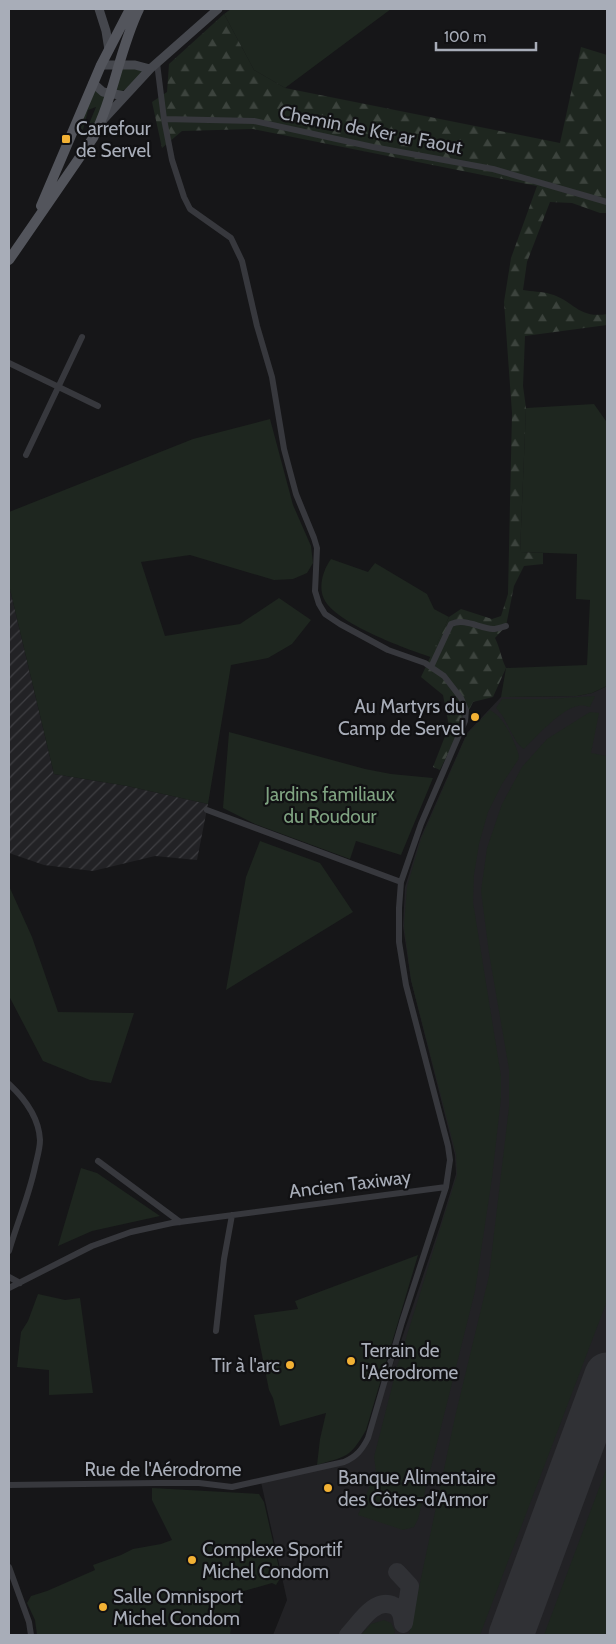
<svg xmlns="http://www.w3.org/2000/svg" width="616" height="1644" font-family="Cabin,sans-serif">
<defs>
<pattern id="industrial-furrows" width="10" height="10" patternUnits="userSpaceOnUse" patternTransform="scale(1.25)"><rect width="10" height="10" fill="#222225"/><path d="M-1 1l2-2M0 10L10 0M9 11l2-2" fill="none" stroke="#3f3f43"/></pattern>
<pattern id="forest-firs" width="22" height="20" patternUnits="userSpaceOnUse" patternTransform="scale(1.25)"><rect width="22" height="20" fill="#1e261f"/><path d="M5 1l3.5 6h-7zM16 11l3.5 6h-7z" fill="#3c433d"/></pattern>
</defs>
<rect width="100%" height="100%" fill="#161618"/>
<path fill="#222225" d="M607 686V1635H273L287 1600 261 1482 353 1458 368 1438 440 1226 456 1174 455 1155 411 980 403 926 405 887 420 839 467 733 501 697 577 696 592 693Z"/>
<path fill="url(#industrial-furrows)" d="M9 585 54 774 127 786 208 804 197 860 155 856 93 871 44 865 9 853Z"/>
<path fill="#1e261f" d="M231 9H391L285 88 254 70 224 14Z
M121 68 147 69C138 78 129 92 115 92Z
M95 90 107 98 91 135 86 131 96 107 88 110 83 130 78 127Z
M594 404 606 421H607V686L592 693 577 696 501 697 506 668 587 665 590 600 576 599 577 554 520 552 526 408Z
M270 419 293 505 311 546 313 563 307 573 293 579 274 580 190 555 141 562 165 636 240 624 279 598 311 620 292 644 268 658 231 665 208 804 127 786 54 774 9 585V512L193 439Z
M331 559 368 572 375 563 427 594 434 609 449 617 431 657C406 649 335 623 324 599 318 587 323 570 331 559Z
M595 696 590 707C586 706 582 705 578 706 562 708 535 738 524 749 512 742 508 719 496 708L502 699H548Z
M490 710C505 718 514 740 519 756L518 760 502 784 488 812 479 844 474 875 473 902 501 1076V1098L492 1178 475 1291 418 1519 414 1527 403 1530 358 1515 376 1471 374 1457 397 1367 457 1175 456 1154 411 980 404 926 407 887 421 839 467 734Z
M590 712 599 713 591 753 607 756V1301L480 1635H409L455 1417 489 1276 509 1107V1069L489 953 481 891 487 848 502 804 522 767 547 739Z
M229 732 365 769 391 774 433 778 401 855 356 841 350 859 255 824 223 808Z
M260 841 320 863 353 912 226 990 246 877Z
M9 886 32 937 58 1012 134 1013 111 1083 90 1080 43 1061 9 996Z
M81 1168 97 1173 160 1216 92 1231 58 1246Z
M418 1255 366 1430C350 1458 347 1456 317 1465L320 1439 326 1413 280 1426 273 1398 269 1390 254 1315 298 1309 295 1301Z
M38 1294 65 1300 80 1298 93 1393 49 1395V1370L17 1367 21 1332 28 1321Z
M607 1467V1635H544Z
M152 1488 259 1494 264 1502 281 1577 276 1585 272 1583 244 1591 238 1619 229 1621 231 1626 230 1635H37L35 1620 27 1603 31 1596 47 1591 95 1570 93 1565 121 1555 133 1549 161 1544 172 1540 152 1500Z
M384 1620 391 1623 395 1631 394 1635H361L371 1624Z"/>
<path fill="url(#forest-firs)" d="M224 14 254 70 285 88 560 143 581 47 607 55V213H600L572 203 550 202 527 262 523 290C532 292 542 291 550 294 574 300 577 319 607 314V325L525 336 523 386 526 408 520 552 543 553V564L524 566 514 586 506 626 495 638C500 648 501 658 506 668L493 697 473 702 440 770 433 767 449 726 443 695 421 677 449 617 461 609 492 619 501 616 508 594 512 413 504 302 511 258 537 186 253 129 182 131 162 148 152 102 167 92 169 64Z"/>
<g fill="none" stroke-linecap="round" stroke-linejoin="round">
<path stroke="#303135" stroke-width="18" d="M397 1572 410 1586 404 1623
M348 1635C359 1624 374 1598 392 1605 401 1608 402 1616 403 1624"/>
<path stroke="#303135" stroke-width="45" d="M511 1635 607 1375"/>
<path stroke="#37383d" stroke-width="6" d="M157 63 164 119 254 121 373 147 493 169 607 202
M9 363 98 406
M26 455 82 337
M431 667 451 624C465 618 479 628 493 629 497 629 502 627 506 626
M207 810 401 882
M9 1084C24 1098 39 1118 40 1140 40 1149 37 1158 35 1167 29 1196 17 1223 9 1251
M98 1161 180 1222
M9 1277 20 1283
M9 1288 92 1246 131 1232 172 1223 446 1187
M216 1331 224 1259 232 1215
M9 1485 157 1483H199L232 1487 344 1462C356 1457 362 1450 368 1438L402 1322 446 1187 450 1160 448 1146 406 985 399 942V908L401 882 421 824 465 721 466 710 461 698 444 676 425 663 388 650 340 624 325 614 319 604 315 591 317 548 314 538 296 494 284 449 272 377 257 326 242 261 231 238 190 209 184 197 172 160 164 119
M9 1567 29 1622 31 1635"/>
<path stroke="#45474d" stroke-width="9" d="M99 9 106 31 109 50
M101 65H135L150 69
M93 83 103 92 125 96
M102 121 150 69 218 9"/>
<path stroke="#53555c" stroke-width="10" d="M41 206 101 65 130 9
M9 260 93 138C114 97 119 50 139 9"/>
</g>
<g fill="#f2b134" stroke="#111113" stroke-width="2">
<rect x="61" y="134" width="10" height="10" rx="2.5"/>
<circle cx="475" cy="717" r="5"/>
<circle cx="351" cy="1361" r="5"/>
<circle cx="290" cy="1365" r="5"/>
<circle cx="328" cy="1488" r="5"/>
<circle cx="192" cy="1560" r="5"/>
<circle cx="103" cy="1607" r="5"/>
</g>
<g text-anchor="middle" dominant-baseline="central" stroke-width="4.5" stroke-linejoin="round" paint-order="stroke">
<g font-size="19" fill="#a8adb8" stroke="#111113" text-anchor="start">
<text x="76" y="128">Carrefour<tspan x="76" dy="22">de Servel</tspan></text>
<text x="465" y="706" text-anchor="end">Au Martyrs du<tspan x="465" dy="22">Camp de Servel</tspan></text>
<text x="361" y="1350">Terrain de<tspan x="361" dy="22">l'Aérodrome</tspan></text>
<text x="280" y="1365" text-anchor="end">Tir à l'arc</text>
<text x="338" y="1477">Banque Alimentaire<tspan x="338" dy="22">des Côtes-d'Armor</tspan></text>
<text x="202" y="1549">Complexe Sportif<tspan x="202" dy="22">Michel Condom</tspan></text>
<text x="113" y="1596">Salle Omnisport<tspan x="113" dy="22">Michel Condom</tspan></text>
</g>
<g font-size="19" fill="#a8adb8" stroke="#111113">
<text transform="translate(371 130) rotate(11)">Chemin de Ker ar Faout</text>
<text transform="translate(350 1184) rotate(-7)">Ancien Taxiway</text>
<text x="163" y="1469">Rue de l'Aérodrome</text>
</g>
<g font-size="19" fill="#7fa381" stroke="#111113">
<text x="330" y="794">Jardins familiaux<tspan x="330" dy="22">du Roudour</tspan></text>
</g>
</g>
<rect width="616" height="1644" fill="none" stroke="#a8adb8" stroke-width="20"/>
<path d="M436 42v8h100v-8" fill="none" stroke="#a8adb8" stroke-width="2.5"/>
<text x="444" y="42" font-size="15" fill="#a8adb8" stroke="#111113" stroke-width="4" paint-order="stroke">100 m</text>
</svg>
